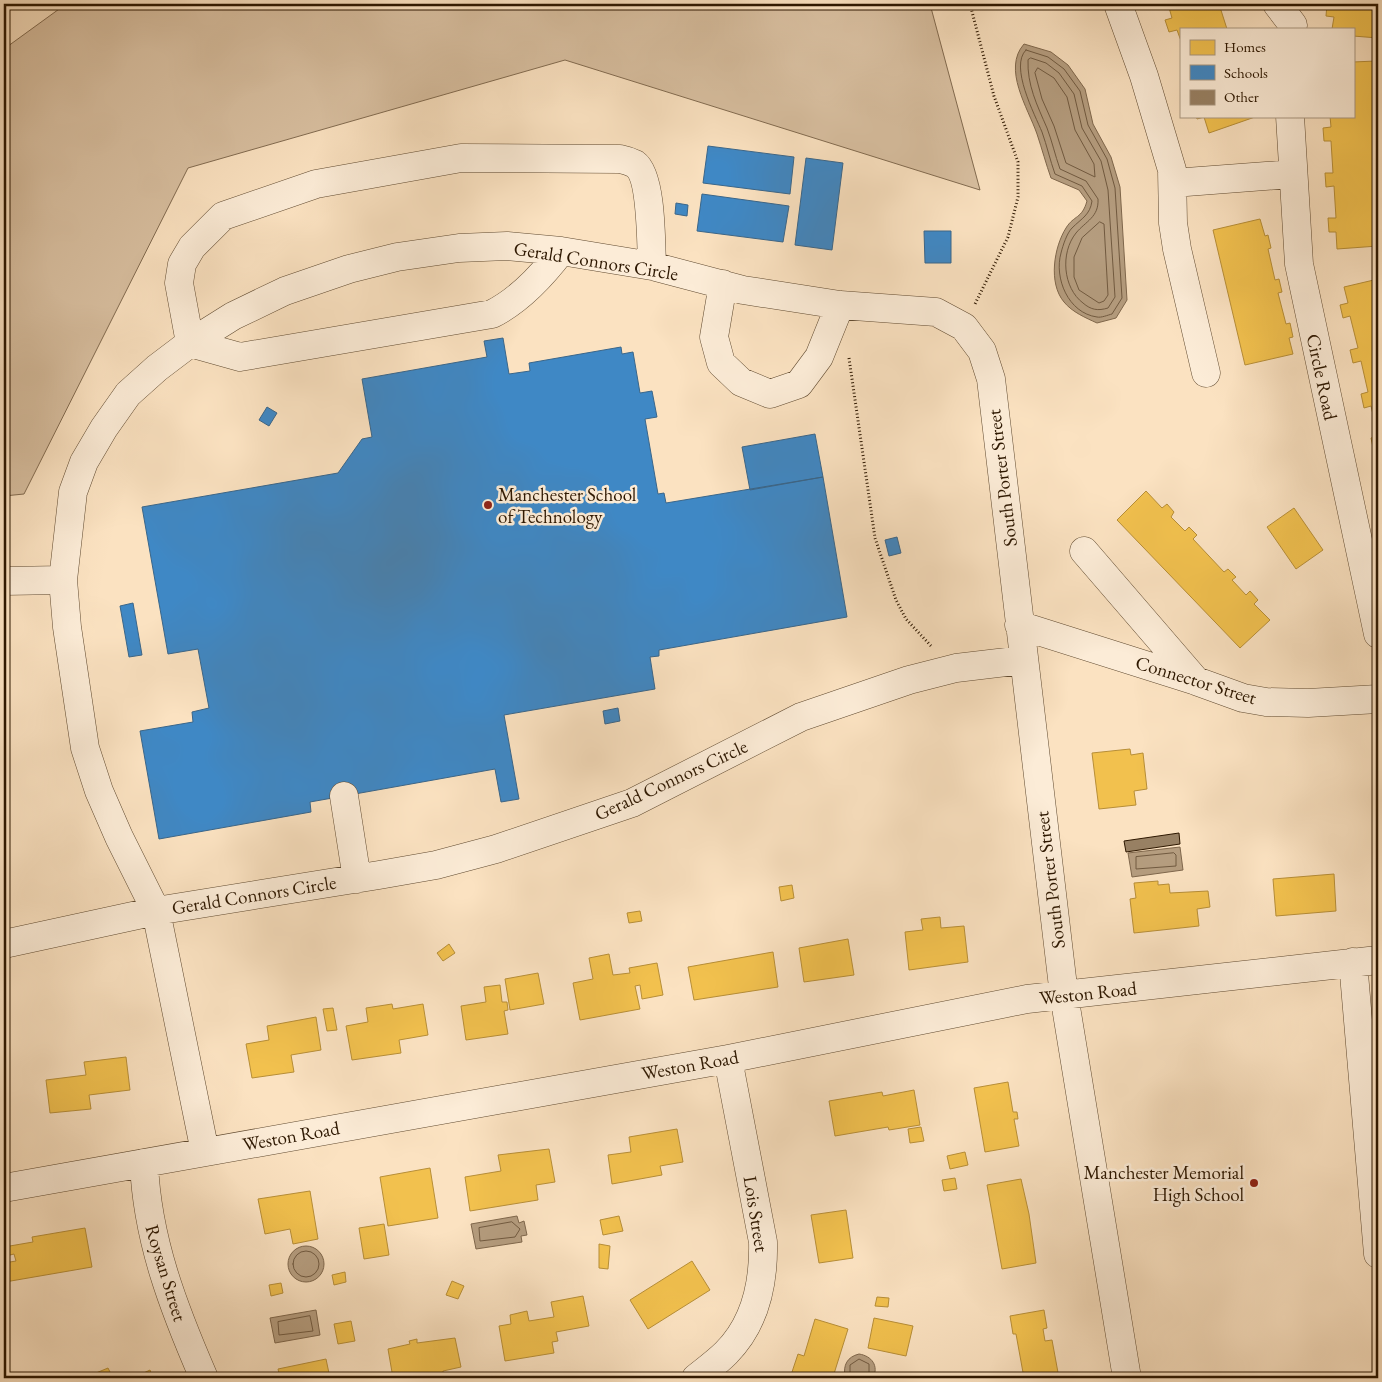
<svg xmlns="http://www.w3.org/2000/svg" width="1382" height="1382" font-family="'EB Garamond',serif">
<rect width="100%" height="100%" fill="#fbe2c1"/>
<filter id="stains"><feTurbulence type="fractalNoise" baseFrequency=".004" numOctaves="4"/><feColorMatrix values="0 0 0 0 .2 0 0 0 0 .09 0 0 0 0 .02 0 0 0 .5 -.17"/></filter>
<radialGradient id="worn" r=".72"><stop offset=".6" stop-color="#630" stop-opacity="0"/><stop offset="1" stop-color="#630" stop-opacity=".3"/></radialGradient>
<path fill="#d8bfa0" stroke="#826b50" d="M66 4H930L980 190 565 60 188 168 24 494 4 496V49Z"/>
<path fill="#b59d7f" stroke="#7f674c" d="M1024 44 1051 52 1068 65 1085 89 1093 124 1111 157 1120 187 1127 300 1116 318 1097 323C1086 318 1072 312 1064 302 1048 283 1054 247 1066 228 1074 215 1082 219 1087 201L1079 190 1051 178C1046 164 1042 149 1037 134 1028 108 1002 69 1024 44Z
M1180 847 1183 870 1132 877 1128 853Z
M517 1216 519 1223 524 1221 527 1235 521 1236 522 1242 476 1249 471 1224Z
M288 1264a18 18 0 1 1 36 0a18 18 0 1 1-36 0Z
M316 1310 320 1335 275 1343 270 1318Z
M859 1354C872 1356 879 1366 873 1378L845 1377C843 1365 847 1357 859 1354Z"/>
<path fill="#f2c14e" stroke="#b78e37" d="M1168 4H1219L1227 29H1181V41L1177 30 1169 32 1165 20 1172 18Z
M1327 4H1378V38L1353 36V29H1332L1334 17 1326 16Z
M1376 61 1378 103V246L1337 249 1336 232H1329L1328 218H1336L1334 186 1326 187 1325 173H1333L1331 141H1324L1323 128 1331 127 1330 116H1353V62Z
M1196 116H1254L1255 117 1209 133 1204 117 1197 119Z
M1260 219 1265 236 1268 235 1271 248 1268 249 1275 280 1279 279 1282 292 1278 293 1286 324 1290 323 1293 337 1289 338 1293 354 1245 365 1213 230Z
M1378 279V436L1371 406 1364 408 1361 394 1368 392 1361 361 1353 363 1350 350 1358 348 1350 316 1343 318 1340 305 1348 303 1344 287Z
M1378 436V451L1374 452 1371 438Z
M1146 491 1162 508 1167 504 1174 512 1171 517 1185 531 1189 527 1197 535 1193 539 1224 572 1228 569 1236 577 1232 580 1246 595 1250 591 1258 600 1254 604 1270 620 1240 648 1117 520Z
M1294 508 1323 550 1296 569 1267 527Z
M1130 749 1131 755 1143 753 1147 789 1134 791 1136 805 1099 809 1092 753Z
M1334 874 1336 911 1276 916 1273 879Z
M1158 881V885L1169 884 1170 893 1208 891 1210 907 1197 909 1199 926 1134 933 1130 899 1136 898 1134 883Z
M792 885 794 898 781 901 779 887Z
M640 911 642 921 629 923 627 913Z
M940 917 941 928 964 926 968 962 909 970 905 932 923 930 921 919Z
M848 939 854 975 804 982 799 948Z
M449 944 455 953 443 961 437 953Z
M773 952 778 987 694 1000 688 967Z
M609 954 613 975 630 973 629 968 657 963 663 995 642 999 640 985 635 986 640 1009 580 1020 573 983 593 979 589 958Z
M538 973 544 1004 510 1010 505 979Z
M500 985 502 1002H507L508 1010 504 1011 508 1034 466 1040 461 1006 486 1002 484 987Z
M392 1004 393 1009 423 1004 428 1035 399 1040 401 1053 352 1060 346 1026 368 1022 366 1008Z
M333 1008 337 1030 327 1031 323 1009Z
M316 1017 321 1050 291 1055 294 1072 252 1078 246 1044 269 1040 267 1026Z
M126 1057 130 1090 89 1095 91 1109 50 1113 46 1080 86 1075 84 1062Z
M1008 1082 1013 1112H1017L1018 1119H1014L1019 1146 985 1152 974 1088Z
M4 1084 9 1118 4 1119Z
M914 1090 920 1125 889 1130 888 1127 835 1136 829 1101 882 1092 883 1096Z
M921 1127 924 1141 910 1143 908 1129Z
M677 1129 683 1162 660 1166 662 1175 612 1184 608 1155 631 1152 629 1137Z
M549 1149 555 1182 536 1185 538 1200 470 1211 465 1177 501 1171 498 1155Z
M965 1152 968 1165 950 1169 947 1156Z
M430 1168 438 1218 388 1226 380 1177Z
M955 1178 957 1189 944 1191 942 1180Z
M1021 1179 1029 1214 1036 1263 1002 1269 987 1185Z
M310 1191 318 1239 293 1244 290 1229 265 1234 258 1199Z
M846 1210 853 1258 819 1263 811 1215Z
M619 1216 623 1231 603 1235 600 1220Z
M384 1224 389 1255 364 1259 359 1228Z
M85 1228 92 1267 5 1282 4 1263 16 1261 14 1254 6 1256 4 1247 33 1242 32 1237Z
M599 1244 610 1246 608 1269 599 1268Z
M692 1261 710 1290 648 1329 630 1300Z
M345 1272 346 1282 334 1285 332 1275Z
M452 1281 464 1286 458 1299 446 1295Z
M281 1283 283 1293 271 1296 269 1285Z
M583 1296 589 1326 556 1332 558 1341 552 1342 554 1353 505 1361 499 1326 511 1324 510 1315 527 1311 529 1321 554 1317 551 1302Z
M877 1297 889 1298 888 1307 875 1306Z
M1044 1310 1047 1328 1043 1329 1045 1341 1052 1340 1059 1378H1024L1016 1334H1013L1010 1316Z
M874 1318 913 1326 906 1356 868 1348Z
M815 1319 848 1329 833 1377 826 1374 825 1378H790L798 1354 804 1356Z
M351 1321 355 1341 338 1344 334 1324Z
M455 1338 461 1367 443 1371V1375L423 1378H393L388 1349 410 1344 409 1341 417 1339V1343Z
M326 1359 330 1378H280L278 1369Z
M108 1368 113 1378H98L96 1373Z
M150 1370 153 1378H133Z"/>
<path fill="#3f88c5" stroke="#3a668a" d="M708 146 794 157 790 194 703 183Z
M806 158 843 163 832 250 795 245Z
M702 194 789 206 783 242 697 231Z
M676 203 688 205 687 216 675 214Z
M924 231H951V263H925Z
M503 338 509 374 530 371 529 363 621 347 622 354 633 352 640 393 652 391 657 417 645 419 658 494 664 493 666 503 823 477 847 617 659 650V656L650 657 655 689 504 715 519 799 501 802 495 769 310 802 311 812 159 839 140 731 193 722 192 712 209 708 198 649 168 654 142 507 338 473 362 439 372 437 362 379 487 357 484 341Z
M267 407 277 413 269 426 259 420Z
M815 434 823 477 750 490 742 447Z
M897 537 901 553 889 556 885 540Z
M133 603 142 655 129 657 120 606Z
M618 708 620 721 605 724 603 711Z"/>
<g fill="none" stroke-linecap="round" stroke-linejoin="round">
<path stroke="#715a40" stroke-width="1" d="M1026 50 1048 57 1064 69 1080 91 1088 125 1107 159 1115 188 1122 298 1112 314C1108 315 1101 318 1097 317 1068 313 1054 278 1061 253 1063 245 1067 233 1072 228 1082 218 1090 215 1092 201L1082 186 1055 174C1050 160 1047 146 1042 132 1035 115 1009 66 1026 50Z
M1031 58 1046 63 1059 73 1074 94 1082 128 1101 161 1108 190 1115 297 1108 308C1098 311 1091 310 1083 303 1063 288 1060 253 1076 233 1086 221 1099 217 1098 199L1086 181 1060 169C1055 155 1052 141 1047 128 1037 105 1027 85 1028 60Z
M1038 68 1054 78 1067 97 1075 130 1094 164 1095 177 1066 163 1054 126 1042 99 1035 73Z
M1100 222 1104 224 1108 295 1104 301 1099 303 1079 290 1074 277V257L1082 238Z
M1174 853 1176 855V866L1136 869V857Z
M512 1222 520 1229 515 1237 480 1241 479 1228Z
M293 1264a13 13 0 1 1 26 0a13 13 0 1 1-26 0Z
M310 1316 313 1331 279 1335 278 1322Z
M850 1378V1365L859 1359 869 1364V1378"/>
</g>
<path fill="#988164" stroke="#2d1700" d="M1179 833 1180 844 1126 852 1124 841Z"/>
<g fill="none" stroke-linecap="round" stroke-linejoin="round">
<defs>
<path id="minor" d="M1118 4 1144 76 1172 170 1173 223 1177 249 1206 373
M1277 4 1293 25
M1290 116 1299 264 1378 634
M1173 183 1293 174
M561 251C542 276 520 300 492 314L240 357 190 343 179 283 182 264 192 247 223 216 316 184 461 158 620 159C625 160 631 162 635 164 652 176 651 245 652 266
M723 284 714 337 721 363 741 382 770 394 799 384 819 357 840 305
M1084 551 1196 681
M4 581 63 580
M1019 625 1196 681 1243 698 1266 702 1308 703 1378 699
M344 796 357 879
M4 944 156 911 379 875 436 865 496 849 632 803 801 717 909 680 956 668 1023 660
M1353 962 1378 1254
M205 1152 156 911 119 837 99 791 85 748 67 627 63 580 73 492 84 462 104 428 128 394 157 368 190 343 233 316 285 291 349 269 397 257 459 248 507 246 561 251 652 266 743 290 840 305 936 312 964 327 982 351 991 379 1064 995 1127 1378
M144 1163C147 1240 174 1309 204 1378
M4 1188 728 1059 1027 999 1378 960
M696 1378C706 1370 717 1362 726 1353 756 1323 764 1283 763 1242L728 1059"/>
</defs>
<use href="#minor" stroke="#604a30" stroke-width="29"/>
<path stroke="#2d1700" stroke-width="3" stroke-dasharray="1 2.5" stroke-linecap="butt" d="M970 4 994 96 1018 162V197L1008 237 975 304
M849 358 875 538 896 600 906 619 932 647"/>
<use href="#minor" stroke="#fcecd7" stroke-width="28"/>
</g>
<g fill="#8f2418" stroke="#fcecd7" stroke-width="2">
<circle cx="488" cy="505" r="5"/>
<circle cx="1254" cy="1183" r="5"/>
</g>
<g text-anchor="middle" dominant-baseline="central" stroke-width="5" stroke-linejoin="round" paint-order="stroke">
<g font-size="19" fill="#2d1700" stroke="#fcecd7">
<text transform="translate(596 261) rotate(9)">Gerald Connors Circle</text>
<text transform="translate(1322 377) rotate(78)">Circle Road</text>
<text transform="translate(1002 478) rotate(-97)">South Porter Street</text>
<text transform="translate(1196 680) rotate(17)">Connector Street</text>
<text transform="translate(671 780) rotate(-25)">Gerald Connors Circle</text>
<text transform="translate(1050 880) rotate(-97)">South Porter Street</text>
<text transform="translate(254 895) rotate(-9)">Gerald Connors Circle</text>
<text transform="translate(1088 993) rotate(-6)">Weston Road</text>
<text transform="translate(690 1065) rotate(-10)">Weston Road</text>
<text transform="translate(291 1136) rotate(-10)">Weston Road</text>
<text transform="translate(756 1214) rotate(81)">Lois Street</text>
<text transform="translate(166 1273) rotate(73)">Roysan Street</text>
</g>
<g font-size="19" fill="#2d1700" stroke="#fcecd7" text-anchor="start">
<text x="498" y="494">Manchester School<tspan x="498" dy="22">of Technology</tspan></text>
<text x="1244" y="1172" text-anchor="end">Manchester Memorial<tspan x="1244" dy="22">High School</tspan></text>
</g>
</g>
<rect width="1382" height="1382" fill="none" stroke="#fbe2c1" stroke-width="20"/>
<rect x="5" y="5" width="1372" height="1372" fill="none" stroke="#2d1700" stroke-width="2.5"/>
<rect x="10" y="10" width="1362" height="1362" fill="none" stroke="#2d1700"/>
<rect x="1180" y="28" width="175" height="90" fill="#fcecd7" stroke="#a99781"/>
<rect x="1190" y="40" width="25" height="15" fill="#f2c14e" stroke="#a99781"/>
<text x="1224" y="52" font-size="15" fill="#2d1700">Homes</text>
<rect x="1190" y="65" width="25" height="15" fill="#3f88c5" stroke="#a99781"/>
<text x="1224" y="78" font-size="15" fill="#2d1700">Schools</text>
<rect x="1190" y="90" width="25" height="15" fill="#988164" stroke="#a99781"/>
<text x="1224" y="102" font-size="15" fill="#2d1700">Other</text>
<rect width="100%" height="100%" filter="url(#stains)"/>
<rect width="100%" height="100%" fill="url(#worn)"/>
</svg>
